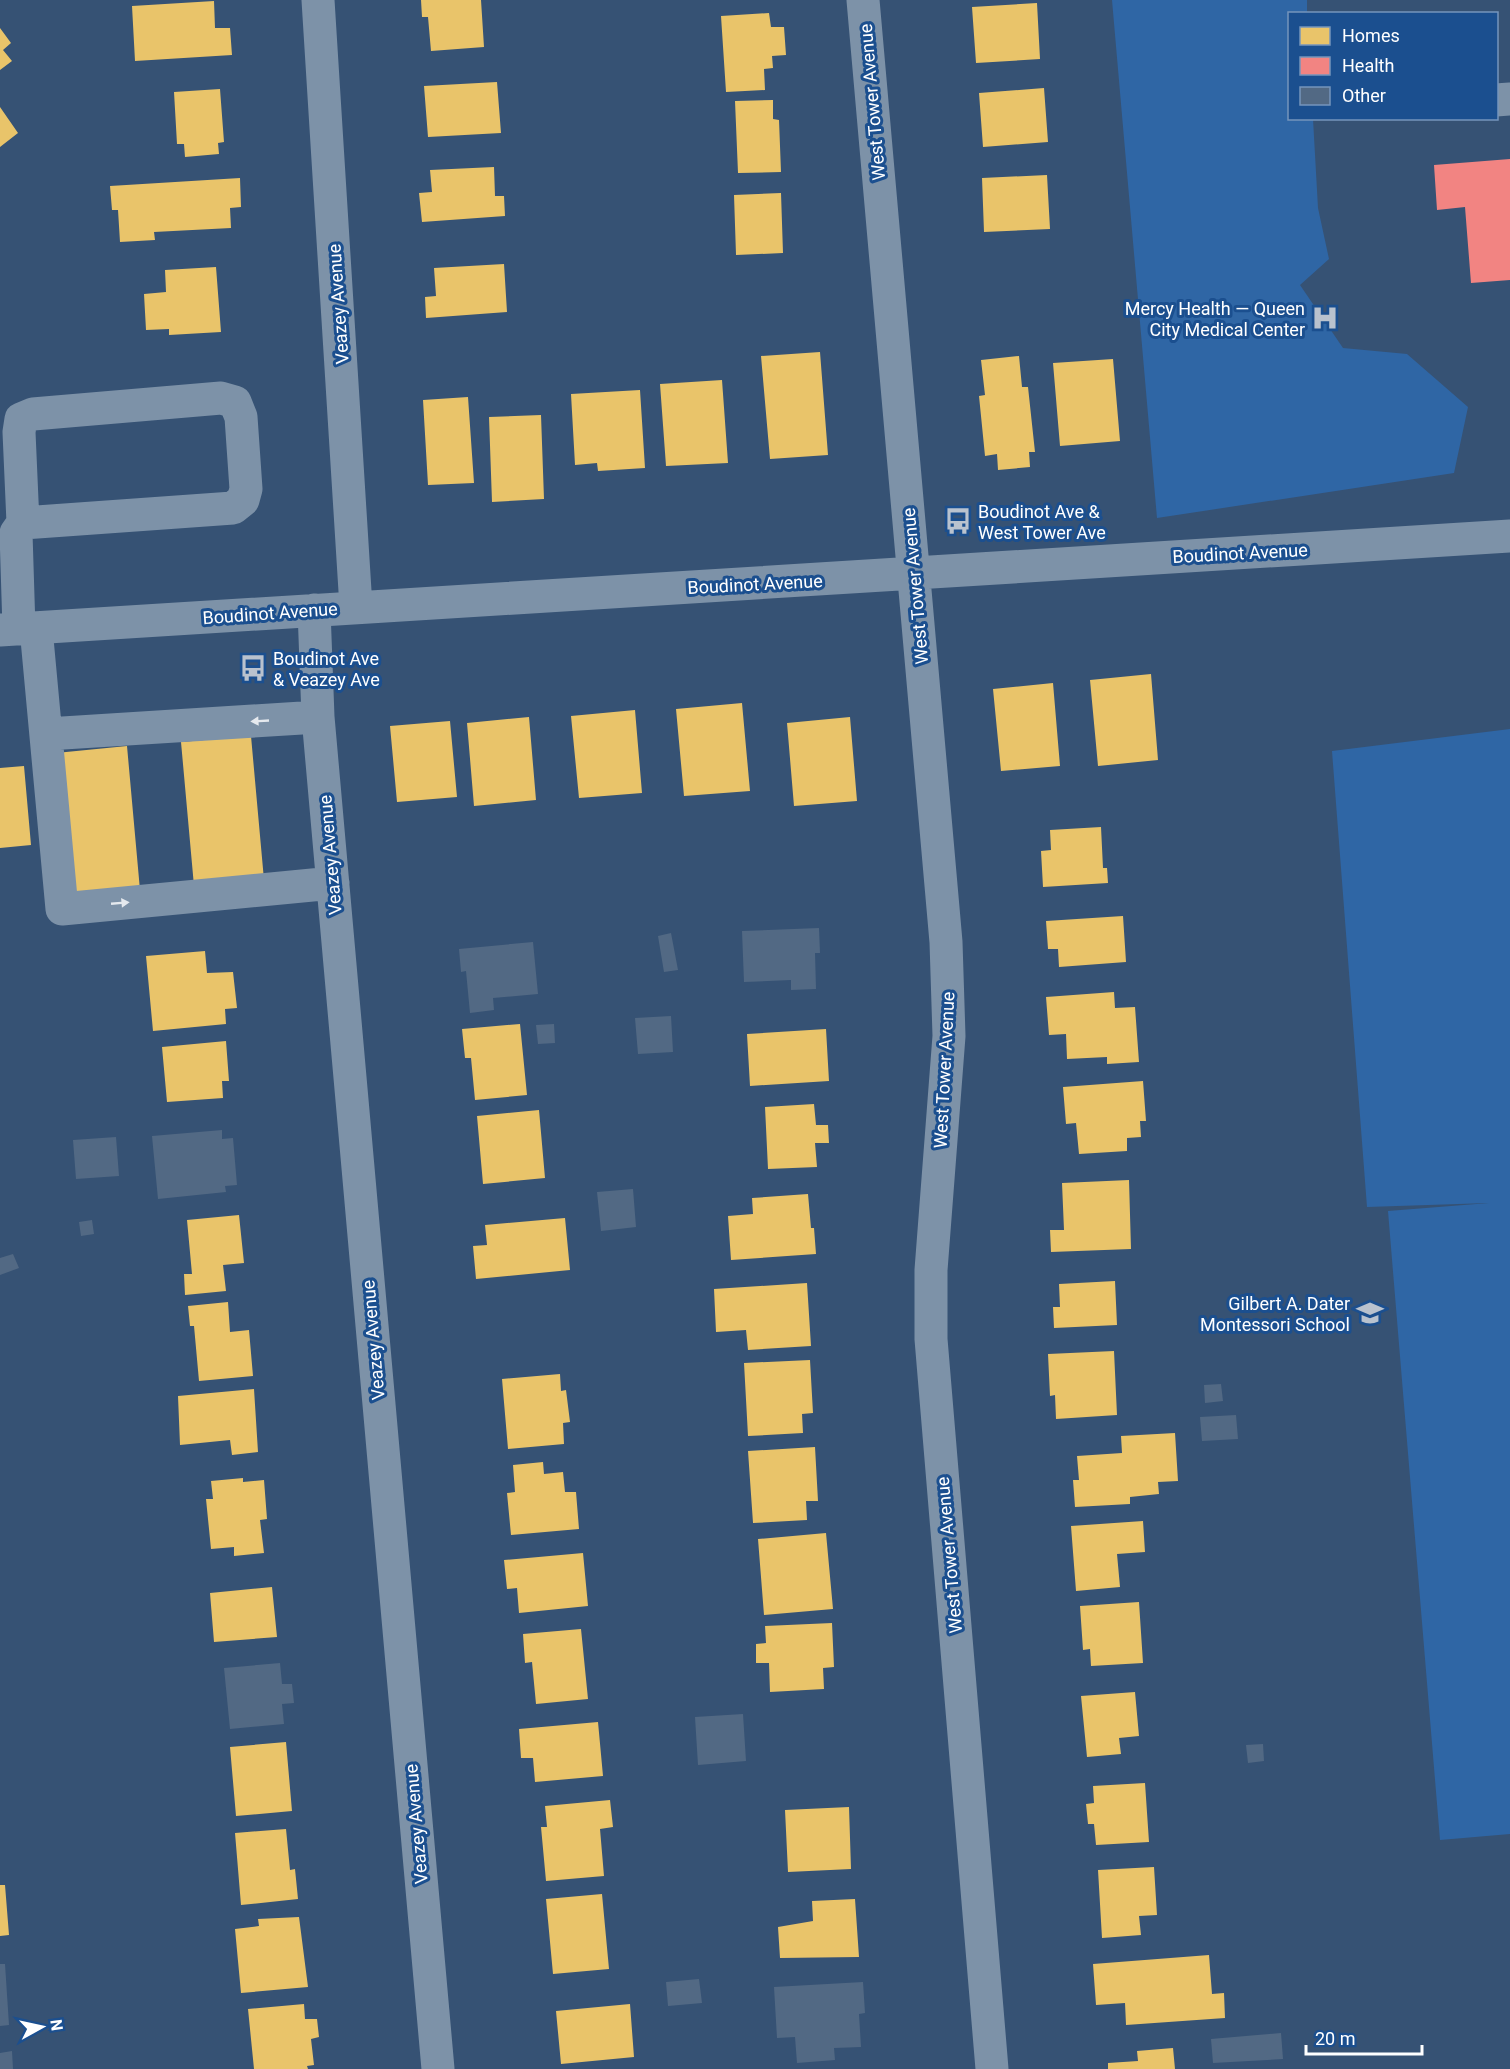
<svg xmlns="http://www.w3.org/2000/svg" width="1510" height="2069" font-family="Roboto,sans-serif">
<rect width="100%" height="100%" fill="#365274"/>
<path fill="#2f66a5" d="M1112 0H1307V13L1290 14V118L1313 119 1318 208 1329 259 1300 285 1343 348 1407 354 1468 407 1454 473 1157 518Z
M1510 729V1834L1440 1840 1388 1211 1489 1203 1367 1207 1332 751Z"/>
<path fill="#e9c46a" d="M421 0H481L484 47 431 51 428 17H422Z
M214 1 215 28H230L232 55 135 61 132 6Z
M1037 3 1040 59 976 63 972 7Z
M769 13 771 27H784L786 55 772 56 773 68 764 69 765 90 726 92 721 16Z
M0 28 11 43 3 50 12 61 0 70Z
M497 82 501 133 428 137 424 86Z
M1044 88 1048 142 983 147 979 93Z
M220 89 224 142 218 143 219 154 185 157 184 144H177L174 92Z
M773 100V119L779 120 781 172 738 173 735 101Z
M0 107 18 133 0 147Z
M494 167 495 196H504L505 216 422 222 419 193 432 192 430 170Z
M1047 175 1050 229 984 232 982 178Z
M240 178 241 207 230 208 231 228 154 232 155 240 120 242 118 210H112L110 186Z
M781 193 783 253 736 255 734 195Z
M504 264 507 312 426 318 425 297 436 296 434 268Z
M216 267 221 332 169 335V329L146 330 144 294 166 292 165 270Z
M820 352 828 455 770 459 761 356Z
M1019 356 1022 387H1028L1035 452H1029L1030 467 998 470 997 454 985 456 979 396 985 395 981 360Z
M1113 359 1120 441 1060 446 1053 363Z
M722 380 728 463 666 466 660 384Z
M640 390 645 468 598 471 597 463 575 465 571 394Z
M468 397 474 483 428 485 423 400Z
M541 415 544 499 492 502 489 417Z
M1151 674 1158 760 1098 766 1090 680Z
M1053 683 1060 766 1001 771 993 689Z
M742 703 750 791 684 796 676 709Z
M635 710 642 793 579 798 571 716Z
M529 717 536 800 474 806 467 723Z
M850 717 857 801 794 806 787 723Z
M450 721 457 797 397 802 390 726Z
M251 736 264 880 194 886 181 742Z
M127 746 140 890 69 897 56 753Z
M24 766 31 845 0 848V768Z
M1101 827 1103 868H1107L1108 883 1043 887 1041 851 1051 850 1050 830Z
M1123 916 1126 962 1059 967 1058 949H1048L1046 921Z
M205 951 207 973 233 972 237 1008 225 1009 226 1024 153 1031 146 956Z
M1114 992 1115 1008 1135 1007 1139 1062 1107 1064V1057L1067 1059 1066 1034 1049 1035 1046 997Z
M520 1024 527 1095 475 1100 471 1058H465L462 1029Z
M826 1029 829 1081 750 1086 747 1034Z
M226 1041 229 1081H222L223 1098 167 1102 162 1047Z
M1143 1081 1146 1121H1140L1141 1137 1127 1138V1151L1079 1154 1076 1123 1066 1124 1063 1087Z
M814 1104 816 1125H828L829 1143H815L817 1167 768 1169 765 1107Z
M539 1110 545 1178 483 1184 477 1116Z
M1129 1180 1131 1249 1051 1252 1050 1230H1064L1062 1183Z
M808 1194 811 1228H814L816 1254 731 1260 728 1216 753 1214 752 1198Z
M239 1215 244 1263 223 1265 226 1291 185 1295 184 1274H192L187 1220Z
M565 1218 570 1270 476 1279 473 1246 487 1245 485 1225Z
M1115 1281 1117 1325 1054 1328 1053 1307H1060L1059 1284Z
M807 1283 811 1346 748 1350 746 1330 716 1332 714 1289Z
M228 1302 230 1332 249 1330 253 1376 199 1381 194 1326H190L188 1306Z
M1114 1351 1117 1415 1056 1419 1055 1395 1050 1396 1048 1354Z
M810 1360 813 1413 802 1414 803 1433 748 1436 744 1363Z
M560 1374 561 1391 566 1390 570 1422 563 1423 564 1444 508 1449 502 1379Z
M254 1389 258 1452 232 1455 230 1440 180 1445 178 1396Z
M1175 1433 1178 1481 1158 1482 1159 1494 1130 1497V1504L1075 1507 1073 1480H1079L1077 1456 1122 1453 1121 1436Z
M815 1447 818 1501H806L807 1520 753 1523 748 1451Z
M543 1462 544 1474 563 1472 565 1492H576L579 1529 511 1535 507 1493 515 1492 513 1465Z
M243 1478V1482L264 1480 267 1519 260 1520 264 1553 234 1556V1547L211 1549 206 1499H213L211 1481Z
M1143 1521 1145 1552 1117 1554 1120 1587 1076 1591 1071 1526Z
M826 1533 833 1609 764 1615 758 1539Z
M583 1553 588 1606 519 1613 517 1588 507 1589 504 1560Z
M272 1587 277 1637 214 1642 210 1593Z
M1139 1602 1143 1663 1091 1666 1090 1649 1083 1650 1080 1606Z
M832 1623 834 1667 823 1668 824 1689 770 1692 769 1663H756V1644L766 1643 765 1626Z
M581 1629 588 1699 536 1704 532 1662 525 1663 523 1634Z
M1135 1692 1139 1736 1119 1738 1121 1754 1087 1757 1081 1696Z
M598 1722 603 1776 535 1782 533 1758H521L519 1729Z
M286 1742 292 1811 236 1816 230 1747Z
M1145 1783 1149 1842 1096 1845 1094 1824H1088L1086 1804 1094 1803 1093 1786Z
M610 1800 613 1827 600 1829 604 1876 546 1881 541 1827H547L545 1806Z
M849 1807 851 1869 788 1872 785 1810Z
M286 1829 290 1870 295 1869 298 1899 241 1905 235 1833Z
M1154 1867 1157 1915 1139 1916 1141 1935 1102 1938 1098 1870Z
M0 1885H5L9 1935 0 1936Z
M602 1894 609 1969 553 1974 546 1899Z
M855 1899 859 1957 780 1958 778 1927 813 1921 812 1901Z
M299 1917 308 1987 241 1993 235 1929 259 1926 258 1919Z
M1209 1955 1212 1994 1224 1993 1225 2018 1126 2025 1125 2003 1096 2005 1093 1964Z
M304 2004 305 2019H317L319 2037 311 2039 314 2065 307 2066 308 2069H254L248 2009Z
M630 2004 634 2057 561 2064 556 2011Z
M1173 2048 1175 2069H1108V2063L1138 2061 1137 2051Z"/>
<path fill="#f28482" d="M1510 159V280L1471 283 1465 207 1437 210 1434 165Z"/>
<path fill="#526984" d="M819 928 820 953H815L816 989 791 990V980L744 982 742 931Z
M671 933 678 970 664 972 658 936Z
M533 942 538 994 493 998 494 1010 470 1013 466 971 461 972 459 949Z
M671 1016 673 1052 638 1054 635 1018Z
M554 1024 555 1043 538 1044 536 1025Z
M222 1130V1139L233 1138 237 1185 225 1186 226 1192 158 1199 152 1136Z
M116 1137 119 1176 76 1179 73 1140Z
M633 1189 636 1227 601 1231 597 1192Z
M92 1220 94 1234 81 1236 79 1222Z
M13 1254 19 1268 0 1275V1258Z
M1221 1384 1223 1401 1205 1403 1204 1385Z
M1236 1415 1238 1439 1202 1441 1200 1417Z
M280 1663 282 1684H292L294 1703 282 1704 284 1724 230 1729 224 1668Z
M743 1714 746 1761 698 1765 695 1717Z
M1263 1744 1264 1761 1248 1763 1246 1745Z
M0 1964H5L9 2025 0 2026Z
M699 1979 702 2003 668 2006 666 1982Z
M863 1982 865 2013 859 2014 861 2047 834 2048 835 2060 797 2063 795 2037 777 2038 774 1987Z
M1281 2033 1283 2059 1213 2063 1211 2039Z
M12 2051 13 2069H0V2053Z"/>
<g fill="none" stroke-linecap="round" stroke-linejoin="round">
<path stroke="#7d92a8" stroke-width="33" d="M318 0 356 607
M863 0 946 942 949 1036 931 1270V1339L992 2069
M1496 100 1510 99
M314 610 318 717 438 2069
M36 628 62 909 333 883
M19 629 16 533 23 523 233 508 243 500 246 489 241 417 235 402 221 398 33 414 21 419 19 432 23 523
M0 630 1510 536
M47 734 318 717"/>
</g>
<defs><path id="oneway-solid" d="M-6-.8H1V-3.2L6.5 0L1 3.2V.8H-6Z" transform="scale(1.5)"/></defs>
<g fill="#e5e9ee">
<use href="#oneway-solid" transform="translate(260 721) rotate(177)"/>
<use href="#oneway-solid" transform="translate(120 903) rotate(-5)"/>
</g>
<defs>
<symbol id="hospital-bare" viewBox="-9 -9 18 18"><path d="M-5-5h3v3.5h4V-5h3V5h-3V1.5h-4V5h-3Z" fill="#b9c2ce" stroke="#1b4f8f" stroke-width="2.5" paint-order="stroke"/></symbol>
<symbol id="bus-bare" viewBox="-9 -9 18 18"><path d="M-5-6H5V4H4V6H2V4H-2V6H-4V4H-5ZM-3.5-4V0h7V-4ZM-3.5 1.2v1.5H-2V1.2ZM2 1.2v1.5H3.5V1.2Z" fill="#b9c2ce" stroke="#1b4f8f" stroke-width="2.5" paint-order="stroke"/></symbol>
<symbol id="school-bare" viewBox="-9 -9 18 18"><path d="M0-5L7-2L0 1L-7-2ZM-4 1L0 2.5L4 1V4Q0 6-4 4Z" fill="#b9c2ce" stroke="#1b4f8f" stroke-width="2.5" paint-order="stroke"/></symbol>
</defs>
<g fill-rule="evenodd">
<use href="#hospital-bare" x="1306" y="299" width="38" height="38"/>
<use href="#bus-bare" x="939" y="502" width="38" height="38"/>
<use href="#bus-bare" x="234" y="649" width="38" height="38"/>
<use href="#school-bare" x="1351" y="1294" width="38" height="38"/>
</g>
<g text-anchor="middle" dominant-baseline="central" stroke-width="6" stroke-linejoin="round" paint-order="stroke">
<g font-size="18" fill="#fff" stroke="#1b4f8f">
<text transform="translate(872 102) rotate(-95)">West Tower Avenue</text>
<text transform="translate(338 304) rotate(-94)">Veazey Avenue</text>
<text transform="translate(1240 553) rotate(-3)">Boudinot Avenue</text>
<text transform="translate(755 584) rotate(-3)">Boudinot Avenue</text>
<text transform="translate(915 586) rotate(-95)">West Tower Avenue</text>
<text transform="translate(270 613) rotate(-4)">Boudinot Avenue</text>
<text transform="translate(330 855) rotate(-95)">Veazey Avenue</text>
<text transform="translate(944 1070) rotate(-87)">West Tower Avenue</text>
<text transform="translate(373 1340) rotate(-95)">Veazey Avenue</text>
<text transform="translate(949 1555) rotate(-95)">West Tower Avenue</text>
<text transform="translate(416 1824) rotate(-95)">Veazey Avenue</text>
</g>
<g font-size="18" fill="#fff" stroke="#1b4f8f" text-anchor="end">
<text x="1305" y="308">Mercy Health — Queen<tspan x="1305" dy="21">City Medical Center</tspan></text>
<text x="978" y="511" text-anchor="start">Boudinot Ave &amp;<tspan x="978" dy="21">West Tower Ave</tspan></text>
<text x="273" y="658" text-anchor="start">Boudinot Ave<tspan x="273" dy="21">&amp; Veazey Ave</tspan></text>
<text x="1350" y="1303">Gilbert A. Dater<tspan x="1350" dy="21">Montessori School</tspan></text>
</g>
</g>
<rect x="1288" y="12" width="210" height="108" fill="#1b4f8f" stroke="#7695bc" stroke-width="1.5"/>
<rect x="1300" y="27" width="30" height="18" fill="#e9c46a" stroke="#7695bc" stroke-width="1.5"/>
<text x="1342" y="42" font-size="18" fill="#ffffff">Homes</text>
<rect x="1300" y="57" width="30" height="18" fill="#f28482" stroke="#7695bc" stroke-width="1.5"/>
<text x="1342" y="72" font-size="18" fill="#ffffff">Health</text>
<rect x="1300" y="87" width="30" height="18" fill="#526984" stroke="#7695bc" stroke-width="1.5"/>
<text x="1342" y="102" font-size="18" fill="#ffffff">Other</text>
<g transform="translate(42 2027) rotate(82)" stroke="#1b4f8f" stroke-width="4.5" paint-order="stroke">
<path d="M0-4.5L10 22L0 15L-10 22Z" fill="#ffffff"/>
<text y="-9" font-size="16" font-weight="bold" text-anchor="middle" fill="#ffffff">N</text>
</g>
<path d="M1306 2045v9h116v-9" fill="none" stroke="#ffffff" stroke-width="3"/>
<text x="1315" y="2045" font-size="18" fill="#ffffff" stroke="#1b4f8f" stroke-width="4.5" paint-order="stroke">20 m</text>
</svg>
